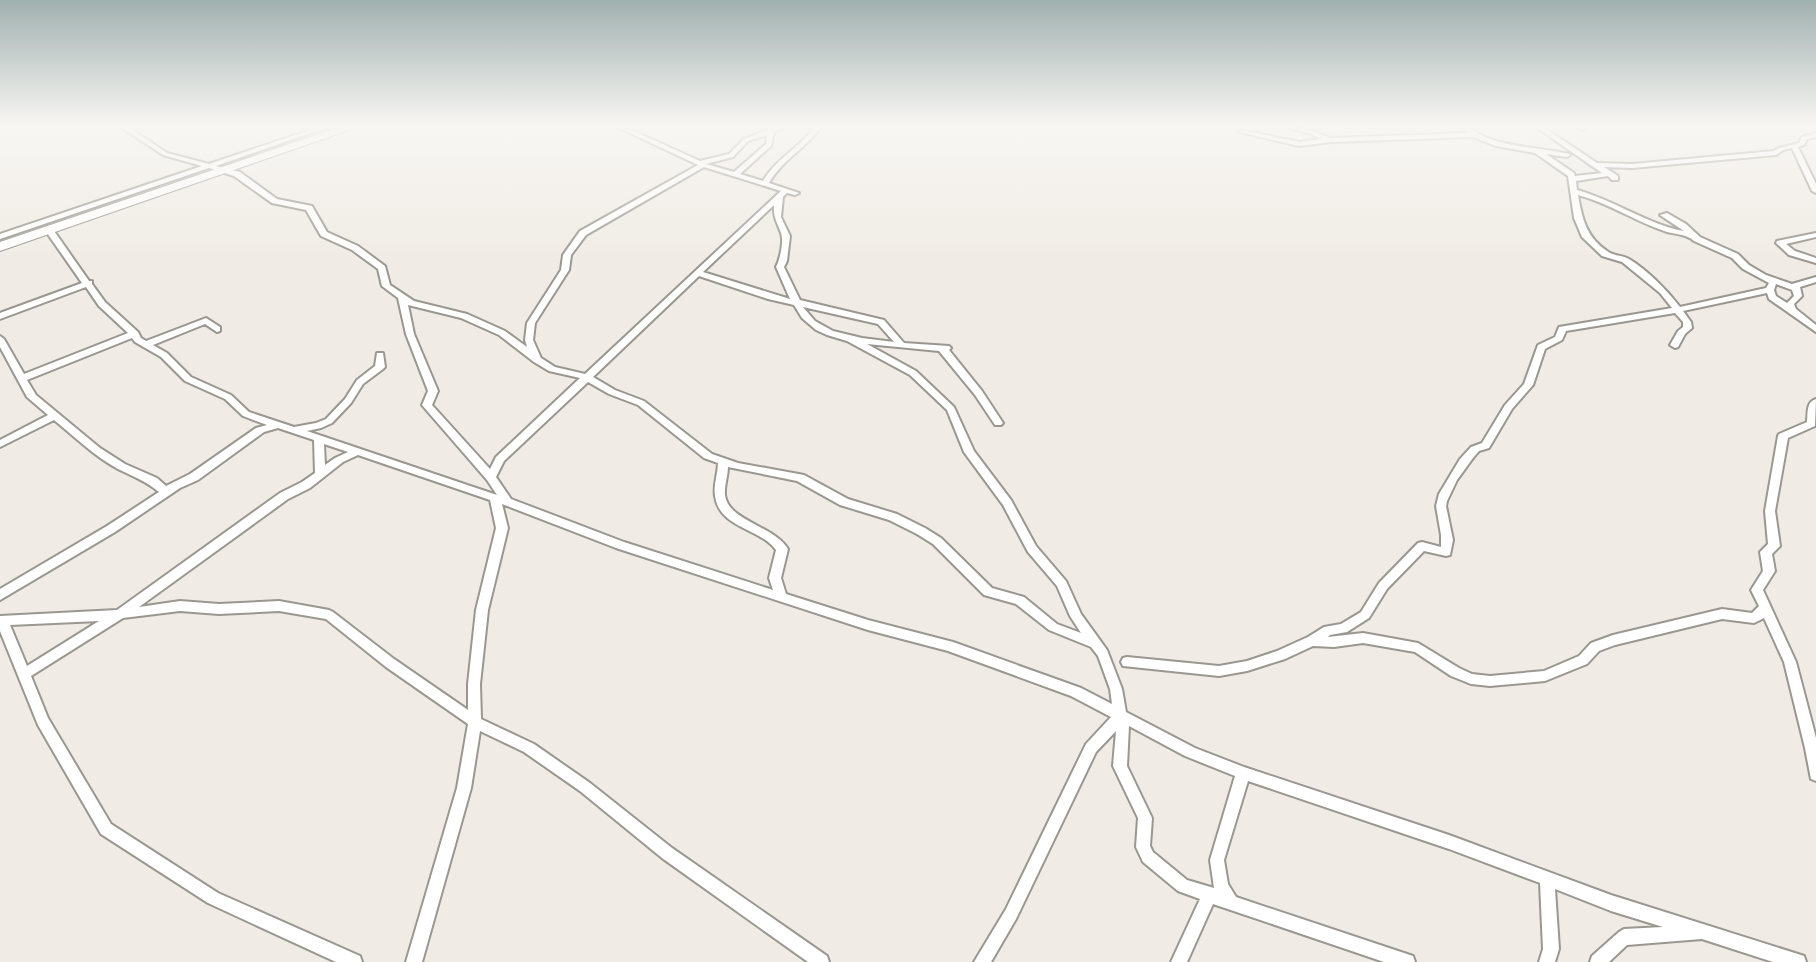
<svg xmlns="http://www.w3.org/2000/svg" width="1816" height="962" font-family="'Exo 2',sans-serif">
<rect width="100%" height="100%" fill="#f0ece5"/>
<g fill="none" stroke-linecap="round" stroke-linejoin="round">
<defs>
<path id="street" d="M121 127H128L167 153 209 164 319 127H328L216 166 240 172 277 199 312 206 327 232 358 246 385 266 390 285 414 301 467 314 505 331 527 347 525 340 527 323 561 270 563 255 580 231 698 165 617 127H625L700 161 729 154 744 139 776 127H785L774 132 771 146 740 174 763 181C776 159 800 147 815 127H821C806 148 782 160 769 183L799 193 795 195 787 193 783 197 781 217 790 236 787 261 784 267 800 300 884 320 904 343 949 346 951 348 949 350 982 391 1003 423 1001 425H995L975 395 939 351 867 344 916 371 954 407 974 451 1011 500 1036 546 1066 581 1081 614 1107 650 1122 689 1126 712 1195 748 1244 767 1449 835 1611 895 1798 954 1804 956 1806 962H1773L1702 939 1627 945 1609 962H1590L1592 956 1619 932 1624 929 1663 927 1611 911 1555 889 1559 949 1555 962H1539L1543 949 1540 883 1449 849 1248 781 1224 860 1228 884 1236 897 1413 956 1415 962H1384L1213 904 1187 962H1171L1200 899 1178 891 1143 862 1136 847 1138 818 1113 766 1116 731 1096 752 1016 919 991 962H974L1006 909 1086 744 1111 717 1071 696 948 651 868 630 616 548 502 504 508 528 488 610 480 684 481 719 534 744 590 783 672 848 827 956 829 962H808L662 858 580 791 524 752 480 731 471 788 422 962H406L457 788 468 724 386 667 326 619 279 611 219 614 180 611 123 618 31 676 48 718 111 824 218 893 360 956 362 962H336L208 903 101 834 38 725 0 631V616L117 610 280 493 302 482 315 473 314 440 278 428 264 432 198 480 180 488 115 532 0 600V589L107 526 159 492C146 481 132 476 118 469 94 456 75 437 54 420L0 447V440L48 415 27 397 0 347V336L4 339 24 374 128 333 99 306 86 287 0 319V313L82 283 45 230 46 228H52L89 281H92V284L105 302 138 332 141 338 146 341 206 318 220 327V331L217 332 205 324 153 345 167 353 191 377 231 395 249 412 294 427 316 423 326 419 345 399 357 380 375 366 377 353H383L385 367 383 369 363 384 351 403 332 423 321 428 307 431 497 495 487 480 422 405 428 391 406 334 398 298 382 286 378 269 352 250 321 236 306 210 272 203 234 176 209 168 0 239V234L202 166 163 155ZM767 135 766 144 734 172 706 164 733 157 748 141ZM704 167 781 191 585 374 555 367 541 358 533 340 535 323 569 270 571 255 586 235ZM774 205C773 217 777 222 781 233 784 242 780 259 776 267L790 299 703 272ZM699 276 768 299 794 305 802 318 816 330 827 335 847 341 910 375 947 410 964 452 1003 505 1028 552 1057 586 1070 616 1081 633 1057 624 1024 597 992 588 941 538 925 528 897 514 848 499 804 475 738 463 712 454 644 401 615 390 593 377ZM408 305 461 318 499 335 534 362 549 371 580 378 496 457 490 469 432 405 438 391 414 334ZM803 307 878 324 894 342 862 338 833 331 815 321ZM132 338 135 342 161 357 185 381 225 399 243 416 267 425 256 428 190 474 166 486 157 478 125 464 100 448 36 395 27 380ZM588 382 609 394 638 405 704 458 718 463C718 474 713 485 715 496 719 528 760 528 776 550L769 578 773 590 624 542 511 499 496 477 504 461ZM324 444 348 452 335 458 325 465ZM358 455 490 500 496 528 476 610 468 684V710L394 659 333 612 329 610 279 601 219 604 180 601 139 607 288 499 310 488 343 462ZM728 467 797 481 840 505 889 520 917 534 933 544 984 595 1016 604 1049 630 1091 647 1098 656 1110 689 1112 704 1081 688 953 642 868 620 786 594 781 578 788 549C773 525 728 521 725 495 724 486 728 476 728 467ZM99 621 27 666 10 625ZM1129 726 1185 756 1235 776 1210 860 1214 888 1187 880 1153 852 1150 846 1152 818 1127 766Z
M1286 127C1303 127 1314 131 1330 138L1468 133 1461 127C1472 127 1480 136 1490 139 1516 148 1543 148 1569 154L1570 155 1567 157 1546 154 1574 173 1575 176 1602 173 1536 127H1543L1597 163 1632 164 1774 151 1779 148 1799 143 1802 137 1816 133V137L1807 139 1804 145 1798 147 1816 184V193L1812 191 1792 148 1783 150 1776 155 1632 168 1604 167 1618 176V180H1612L1608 176 1576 181 1577 190C1614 200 1649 225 1684 231L1660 215 1667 213 1686 224 1700 237 1738 254 1749 265 1766 275 1792 284 1816 277V282L1800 287 1802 296 1794 304 1796 309 1816 325V332L1769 299 1767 293 1683 311 1691 322 1692 328 1685 334 1678 347 1675 348 1670 345 1678 331 1683 327V322L1675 313 1566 331 1562 340 1545 349 1533 385 1512 409 1489 448 1479 451 1473 458 1457 480 1447 501 1446 506 1453 540 1450 555 1446 556 1424 551 1387 589 1369 618 1347 632 1330 635 1328 637 1363 633 1418 643 1459 668 1472 674 1490 676 1544 671 1579 656 1591 643 1613 635 1722 609 1752 613 1759 606 1751 590 1763 571 1760 552 1768 544 1765 511 1778 436 1779 434 1807 422C1808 413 1806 402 1816 399L1815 426 1788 438 1775 511 1780 546 1772 554 1775 571 1763 590 1796 662 1816 738V781L1811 779 1805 748 1784 662 1764 618 1754 623 1722 619 1615 645 1599 651 1587 664 1545 681 1490 686 1471 684 1451 676 1415 652 1363 643 1334 647 1313 646 1285 659 1247 671 1219 676 1123 666 1121 662 1123 658 1127 657 1219 666 1247 661 1277 651 1308 637 1324 627 1341 624 1361 612 1379 583 1418 543 1422 542 1441 547V535L1436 506 1439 494 1460 459 1471 447 1482 443 1505 405 1524 384 1538 345 1555 337 1559 327 1672 308 1660 293 1622 262 1602 256 1582 237 1574 218 1568 176 1535 153 1496 146 1473 137 1331 142 1299 146 1239 132 1242 130 1299 142 1321 139 1308 133ZM1578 195C1609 203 1636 222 1667 232 1676 234 1688 235 1694 241L1732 258 1743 269 1769 283 1766 288 1680 307C1667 290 1647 270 1629 259 1622 255 1613 256 1607 251 1586 237 1582 218 1578 195ZM1776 284 1792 290 1794 296 1787 303 1776 296 1774 290Z
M1577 127H1585V128L1582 130Z
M1816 233V237L1786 244 1795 251 1816 258V263L1789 255 1776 243 1777 241Z"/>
<path id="highway" d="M340 127H358L0 251V242Z"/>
</defs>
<use href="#street" stroke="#9a9790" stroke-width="4"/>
<use href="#highway" stroke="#9a9790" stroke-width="2"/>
<use href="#street" fill="#fff" fill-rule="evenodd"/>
<use href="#highway" fill="#fff" fill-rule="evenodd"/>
</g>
<linearGradient id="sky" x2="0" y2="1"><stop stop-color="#a1b1b0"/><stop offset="0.48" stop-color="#f8f6f3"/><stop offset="1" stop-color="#f8f6f3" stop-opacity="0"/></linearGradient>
<rect width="1816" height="262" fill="url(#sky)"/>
</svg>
